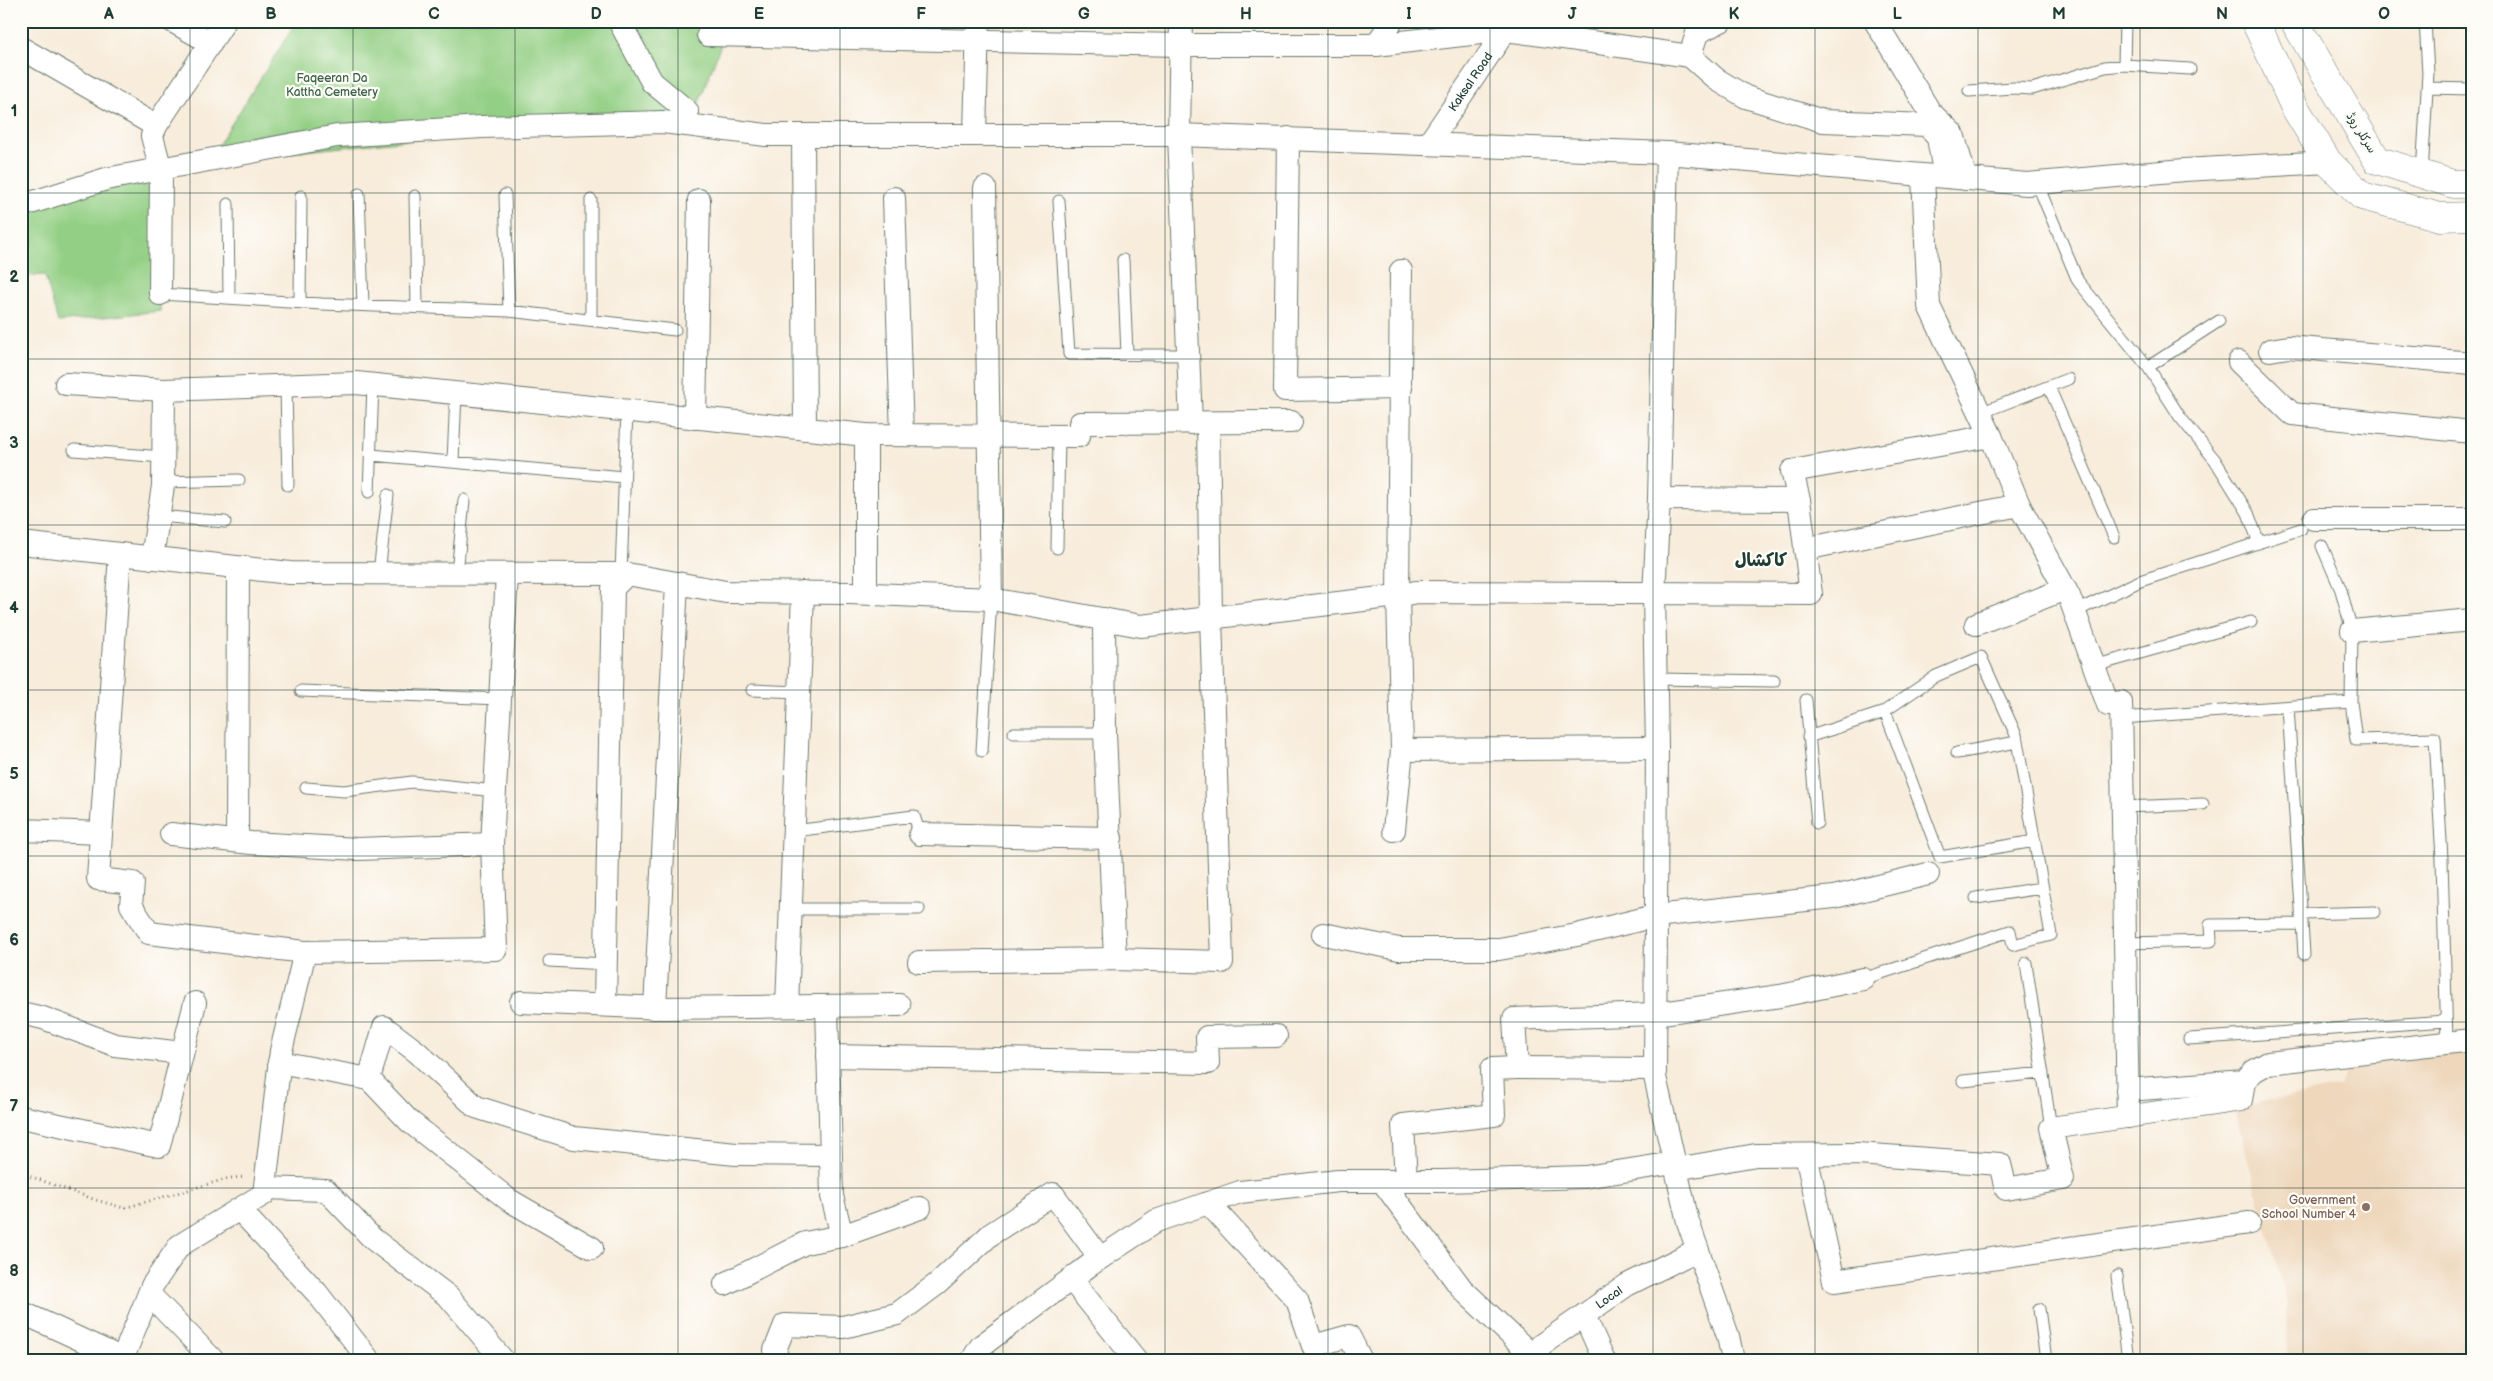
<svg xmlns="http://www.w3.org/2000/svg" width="2493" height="1381" font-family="'Balsamiq Sans','Playpen Sans Arabic',sans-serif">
<rect width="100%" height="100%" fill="#fdfcf7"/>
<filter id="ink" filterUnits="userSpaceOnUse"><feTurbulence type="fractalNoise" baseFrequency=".02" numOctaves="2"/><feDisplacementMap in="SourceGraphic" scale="10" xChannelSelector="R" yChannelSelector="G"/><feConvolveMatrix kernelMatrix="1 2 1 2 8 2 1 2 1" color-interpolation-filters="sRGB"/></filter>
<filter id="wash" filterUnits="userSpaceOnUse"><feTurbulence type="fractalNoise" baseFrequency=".0096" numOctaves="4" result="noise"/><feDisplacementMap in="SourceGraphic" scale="20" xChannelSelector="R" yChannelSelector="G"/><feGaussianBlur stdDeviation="1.12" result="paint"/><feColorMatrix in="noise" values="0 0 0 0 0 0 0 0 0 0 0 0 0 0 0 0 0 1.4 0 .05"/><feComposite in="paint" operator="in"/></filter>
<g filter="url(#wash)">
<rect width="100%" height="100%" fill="#f8ecdb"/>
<path fill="#eed7bb" d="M2472 1038V1360H2287V1305L2234 1109 2339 1086 2359 1044Z"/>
<path fill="#93cf84" stroke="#59865c" d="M297 21H730L696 110 208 161Z
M161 170 160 311 58 322 45 275 21 276V207Z"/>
</g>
<g filter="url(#ink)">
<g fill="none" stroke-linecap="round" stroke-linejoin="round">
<defs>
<path id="service" d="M2124 65 2125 21
M2427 88 2472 89
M1969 91 2014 88 2032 89 2105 67 2124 65 2190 69
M2422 174 2428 73 2425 21
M2037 183 2078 281 2148 367 2180 417 2215 460 2248 513 2259 543
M359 194 363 305
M505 195 509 311
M415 196 417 307
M591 200V320
M1059 201 1069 354 1188 355
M228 204 229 298
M1123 260 1127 354
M160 294 322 304 509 311 675 330
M300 302 301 196
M2148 367 2219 321
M286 386 288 485
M2049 387 2114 537
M1980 413 2068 379
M74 450 163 457
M371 455 624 477
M453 461 456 393
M163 482 239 480
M369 492 373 385
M159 516 225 522
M2322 546 2341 590 2352 631 2351 702 2356 740 2435 738 2442 859 2447 1043
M1057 548 1059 436
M379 573 388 495
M457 574 464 500
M621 574 627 410
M2074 612 2140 581 2301 529
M2094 666 2251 622
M1657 679 1774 681
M752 690 799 692
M301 691 500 699
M1806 700 1817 823
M2288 707 2304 954
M1885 711 1940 857 2035 841
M2121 718 2351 702
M1014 733H1105
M1808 737 1882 713 1936 676 1981 657 2016 735 2051 935 2013 945 2010 931 1863 979
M982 751 991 599
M1957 753 2017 742
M306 788 344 791 412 782 495 791
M2122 807 2203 804
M794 831 914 816 920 834
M1976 898 2042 888
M791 909H919
M2302 914 2375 912
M2125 943 2211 941 2210 925 2302 924
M549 961 606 964
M2026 963 2051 1128
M2189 1039 2446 1021
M1963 1081 2043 1073
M2117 1276 2128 1360
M2039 1309 2046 1360"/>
<g id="minor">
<path d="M172 21 211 43"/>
<path d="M619 21 652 82 687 111V125"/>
<path d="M1181 21 1179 135 1191 423"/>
<path d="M1875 21 1930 112 1953 134 1966 179"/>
<path d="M708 35 1180 45H1376L1506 30 1690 56 1716 79 1746 97 1823 121 1927 125 1938 138 1945 177"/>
<path d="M1376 45 1392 21"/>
<path d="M21 48 156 126"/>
<path d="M1690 56 1697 33 1721 21"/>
<path d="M803 135 805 429"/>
<path d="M975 135 978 21"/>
<path d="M1288 138 1285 390 1401 388"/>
<path id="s1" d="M1429 143 1511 22"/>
<path d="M1667 153 1659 499 1654 594 1657 748 1655 1077 1688 1222 1728 1336 1733 1360"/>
<path d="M1923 176 1929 306 1991 436 2019 505 2069 596 2108 705 2121 702 2128 1117"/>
<path d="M985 188 991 599"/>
<path d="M894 198 902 435"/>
<path d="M21 206 106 179 337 136 482 127 663 122 766 135H1179L1667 153 2027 184 2184 170 2328 162"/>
<path d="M160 294 161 170 152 136 156 126 225 21"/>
<path d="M2270 350 2288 347 2472 363"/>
<path d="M2239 362 2292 414 2472 432"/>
<path d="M66 384 164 390 356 383 866 435 1079 436 1080 423 1291 422"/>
<path d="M695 418 699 200"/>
<path d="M866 435V593"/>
<path d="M1659 499 1799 500"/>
<path d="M2314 519H2472"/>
<path d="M21 543 290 573 627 574 726 592 850 593 991 599 1141 626 1398 596 1416 592 1811 594 1799 500 1792 471 1991 436"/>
<path d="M1805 549 2019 505"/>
<path d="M120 554 98 879 133 883 131 905 149 933 305 952 496 949 492 844 507 574"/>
<path d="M152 558 163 486 164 390"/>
<path d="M1104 619 1105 733 1115 959"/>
<path d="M1976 624 2065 589"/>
<path d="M2352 631 2472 620"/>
<path d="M1402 750 1657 748"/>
<path d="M21 830 101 833"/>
<path d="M1394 830 1402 750 1398 596 1401 271"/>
<path d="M171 834 251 843 358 849 492 844"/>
<path d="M920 834 1111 838"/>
<path d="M237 841 238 568"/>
<path d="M1323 934 1399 949H1499L1577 935 1655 916 1834 897 1928 874"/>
<path d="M919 962 1115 959 1222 962 1211 617 1208 423"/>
<path d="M521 1002 663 1008 899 1005"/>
<path d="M605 1005 613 588 627 574"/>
<path d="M787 1006 803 592"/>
<path d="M827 1006 832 1196 842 1236"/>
<path d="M655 1008 677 583"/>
<path d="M21 1013 43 1018 115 1045 182 1053"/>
<path d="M828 1056 1208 1063 1207 1037 1276 1036"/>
<path d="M279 1062 369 1079 384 1027 417 1052 476 1107 574 1138 736 1154 830 1155"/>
<path d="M1517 1068 1655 1069"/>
<path d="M369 1079 409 1121 509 1200 592 1248"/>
<path d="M2127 1090 2244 1081 2254 1071 2268 1063 2472 1040"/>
<path d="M21 1117 159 1146 195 1003"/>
<path d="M1806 1155 1834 1281 2249 1223"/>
<path d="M1676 1169 1756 1155 1857 1154 2000 1164 2006 1189 2063 1179 2051 1128 2241 1100 2244 1081"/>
<path d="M1382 1181 1462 1289 1534 1357"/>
<path d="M1406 1181 1403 1125 1494 1115 1492 1069 1517 1068 1514 1019 1655 1014 1780 996 1863 979"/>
<path d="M265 1188 326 1190 373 1239 449 1297 503 1360"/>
<path d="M1208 1203 1297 1300 1313 1346 1349 1336 1361 1360"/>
<path d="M239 1209 317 1293 369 1360"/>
<path d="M1071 1279 1136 1360"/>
<path d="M725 1284 805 1243 842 1236 920 1208"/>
<path d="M149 1294 213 1360"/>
<path d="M21 1312 123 1359"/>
<path d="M1584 1315 1604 1360"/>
<path d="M122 1360 152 1286 179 1246 264 1194 281 1051 305 952"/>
<path d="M778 1360 775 1350 785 1325 843 1327 897 1314 937 1284 991 1234 1053 1194 1100 1258"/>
<path d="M972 1360 981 1346 1090 1265 1156 1221 1240 1192 1338 1181H1443L1585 1177 1674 1163"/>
<path id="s2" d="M1533 1360 1541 1345 1627 1285 1697 1250"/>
</g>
<path id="primary" d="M2255 21 2294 106 2328 162 2362 196 2440 217 2472 216
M2294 21 2377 160 2453 184H2472"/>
</defs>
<use href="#service" stroke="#6b7a6e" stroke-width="13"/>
<use href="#minor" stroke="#6b7a6e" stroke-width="24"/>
<use href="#primary" stroke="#6b7a6e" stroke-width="29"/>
<path stroke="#6b7a6e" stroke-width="3" stroke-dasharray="1 4" stroke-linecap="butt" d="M21 1173 96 1200 124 1208 230 1178 246 1177"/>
<use href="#service" stroke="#fff" stroke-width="11"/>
<use href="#minor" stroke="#fff" stroke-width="22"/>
<use href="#primary" stroke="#fff" stroke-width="28"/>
</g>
</g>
<path fill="none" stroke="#1f3d34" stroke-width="1" stroke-opacity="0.55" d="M190 21V1360M353 21V1360M515 21V1360M678 21V1360M840 21V1360M1003 21V1360M1165 21V1360M1328 21V1360M1490 21V1360M1653 21V1360M1815 21V1360M1978 21V1360M2140 21V1360M2303 21V1360M21 193H2472M21 359H2472M21 525H2472M21 690H2472M21 856H2472M21 1022H2472M21 1188H2472"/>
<circle fill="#8d6e63" stroke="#fdfcf7" stroke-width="2" cx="2366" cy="1207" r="5"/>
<g text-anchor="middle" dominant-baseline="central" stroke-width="4.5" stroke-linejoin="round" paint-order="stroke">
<g font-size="12" fill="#3c6248" stroke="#fdfcf7">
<text x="332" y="78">Faqeeran Da<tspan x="332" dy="14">Kattha Cemetery</tspan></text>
</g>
<g font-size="12" fill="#1f3d34" stroke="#fdfcf7">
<text stroke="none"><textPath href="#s1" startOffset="74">Kaksal Road</textPath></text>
<text transform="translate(2361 133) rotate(58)">سرکلر روڈ</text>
<text stroke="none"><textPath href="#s2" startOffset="100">Local</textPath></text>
</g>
<g font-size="12" fill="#785e54" stroke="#fdfcf7" text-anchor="end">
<text x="2356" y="1200">Government<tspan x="2356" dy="14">School Number 4</tspan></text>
</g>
<g font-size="18" font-weight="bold" fill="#1f3d34" stroke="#fdfcf7">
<text x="1761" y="560">کاکشال</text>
</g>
</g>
<rect width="2493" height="1381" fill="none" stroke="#fdfcf7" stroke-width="55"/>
<rect x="28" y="28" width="2438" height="1326" fill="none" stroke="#1f3d34" stroke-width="2"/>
<g font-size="16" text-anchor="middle" font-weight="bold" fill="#1f3d34">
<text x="109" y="19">A</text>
<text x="271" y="19">B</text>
<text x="434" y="19">C</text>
<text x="596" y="19">D</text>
<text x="759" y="19">E</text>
<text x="921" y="19">F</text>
<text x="1084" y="19">G</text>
<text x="1246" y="19">H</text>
<text x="1409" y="19">I</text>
<text x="1572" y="19">J</text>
<text x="1734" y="19">K</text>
<text x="1897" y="19">L</text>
<text x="2059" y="19">M</text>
<text x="2222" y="19">N</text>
<text x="2384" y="19">O</text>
<text x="14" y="116">1</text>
<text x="14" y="282">2</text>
<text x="14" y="448">3</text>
<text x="14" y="613">4</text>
<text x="14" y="779">5</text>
<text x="14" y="945">6</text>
<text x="14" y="1111">7</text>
<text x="14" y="1276">8</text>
</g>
</svg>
